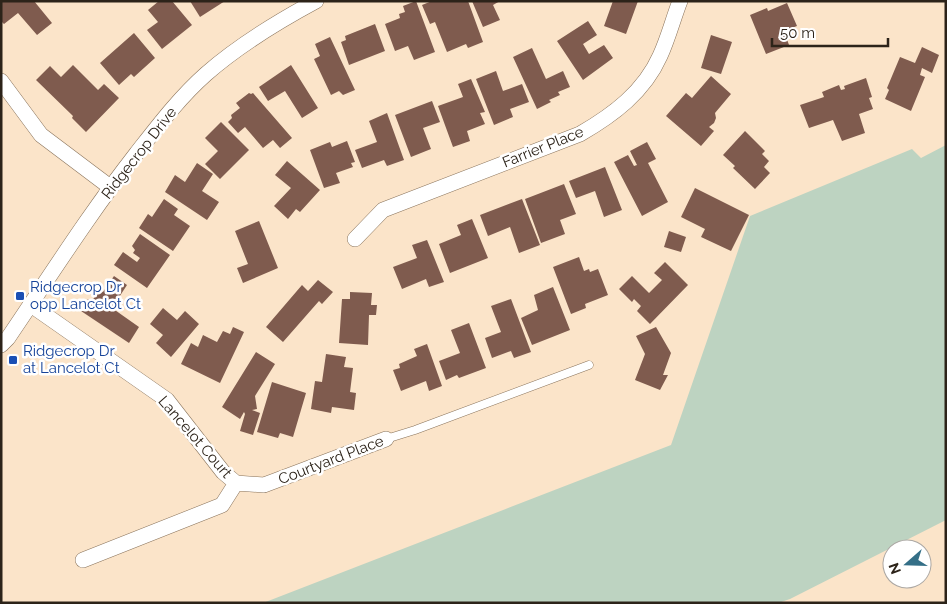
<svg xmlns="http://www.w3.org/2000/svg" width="947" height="604" font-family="Raleway,sans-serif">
<rect width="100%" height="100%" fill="#fbe4c9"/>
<path fill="#bdd3c1" d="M946 145V520L790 599 778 603H263L671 445 750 216 912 149 921 158Z"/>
<path fill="#7f5b4e" d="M1 1H34L52 23 37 35 18 13 4 24 1 21Z
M159 1H172L192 25 162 49 147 30 158 22 148 10Z
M190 1H225L200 17Z
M416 1 435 52 414 60 408 46 395 51 385 24 400 18 399 14 405 12 403 6Z
M432 1H468L483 42 468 48 466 44 447 52 435 22 430 24 422 5Z
M472 1H500L493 5 500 20 483 27Z
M613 1H638L626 34 604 26Z
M787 3 797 26 784 31 789 45 766 54 750 15 767 8 768 11Z
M588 21 597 35 583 44 589 54 604 45 613 58 583 80 557 41Z
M375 24 385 51 349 65 341 42 346 40 345 36Z
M134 33 155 58 134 77 131 74 119 85 100 63Z
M711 35 732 42 721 74 701 68Z
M330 37 355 90 343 95 339 91 331 95 314 59 320 56 315 44Z
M922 47 939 55 932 73 922 68 920 75 925 77 911 111 885 99 889 90 887 88 900 57 915 63Z
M532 48 546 79 563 71 570 87 558 92 560 95 549 100 551 102 537 109 513 57Z
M73 65 98 90 104 84 119 98 86 132 72 118 73 116 36 80 50 66 61 77Z
M291 65 318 108 302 118 285 91 268 101 259 87Z
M496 71 503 91 522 84 529 102 510 109 513 117 494 125 476 79Z
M711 76 731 94 715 113 716 118 714 123 709 127 714 131 701 146 666 116 686 93 692 98Z
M866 78 872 97 869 98 873 109 859 114 865 133 842 141 833 120 809 128 800 105 824 97 822 92 839 85 841 90 845 89 844 86Z
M471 79 485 112 480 113 485 124 467 131 470 141 453 147 438 106 463 97 458 84Z
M249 93 251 94 253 93 292 138 280 148 273 140 263 148 245 127 238 133 228 122 232 118 231 115 240 108 236 103Z
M432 101 440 122 423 128 431 149 411 157 395 115Z
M387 113 404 160 387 166 384 160 362 168 355 150 377 142 369 121Z
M221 122 249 150 220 179 205 164 218 151 205 138Z
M745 131 765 151 762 154 769 161 764 167 770 173 755 189 733 168 735 166 723 155Z
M347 141 355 162 351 163 353 167 336 173 340 183 324 188 310 150 330 142 332 147Z
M647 142 656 159 648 163 668 202 642 216 614 162 628 155 634 166 637 165 630 151Z
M287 161 320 190 300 212 296 209 288 219 274 206 291 188 275 175Z
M197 163 213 174 202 191 219 202 207 220 165 192 175 175 185 182Z
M605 167 622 210 604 217 595 191 576 198 569 181Z
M564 184 576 214 560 220 565 234 541 243 525 199Z
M695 188 749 215 731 251 701 237 705 229 681 217Z
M164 199 178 209 174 215 190 226 173 251 139 228 148 214 152 217Z
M522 199 540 245 519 253 510 227 488 236 480 215Z
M472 219 488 258 450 273 439 244 461 235 457 225Z
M259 221 278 268 243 283 237 268 248 264 235 231Z
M669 231 686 237 681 252 664 247Z
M140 234 170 255 147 288 114 265 123 252 137 262 140 258 133 253 135 250 132 246Z
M427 240 444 282 429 287 426 279 402 289 393 267 417 258 412 245Z
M579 257 584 271 589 269 590 272 598 269 608 295 585 304 586 308 571 314 553 267Z
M665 262 688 285 650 324 637 311 641 306 634 299 632 302 619 289 632 276 649 293 662 280 654 273Z
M114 276 127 285 112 308 139 327 129 343 81 311 88 299 92 301 99 290 103 292Z
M318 280 333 292 322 304 319 301 283 342 266 327 302 285 308 291Z
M553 287 570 330 532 345 521 318 538 310 534 295Z
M350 292 372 293 371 305H377L376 315H369L368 345 339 343 342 299H350Z
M511 299 531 352 514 358 511 351 492 358 485 338 501 332 491 306Z
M163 308 177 320 185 311 199 324 171 357 156 343 163 335 150 324Z
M469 323 486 368 459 378 457 375 446 380 439 361 460 353 451 330Z
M233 327 244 332 220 383 181 364 191 343 198 347 203 335 217 342 223 331 230 334Z
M656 327 671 353 663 375H668L660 390 635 380 645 354 636 336Z
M427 344 442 386 429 391 426 381 401 391 393 370 400 368 399 364 417 356 414 349Z
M256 352 275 364 255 396 257 409 252 410 260 413 253 435 240 431 245 414 244 412 240 419 222 407Z
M326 354 346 357 344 367 353 368 350 392 356 393 354 410 332 407 331 413 311 409 315 381 322 382Z
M272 382 306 393 293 437 280 433 278 438 257 432Z"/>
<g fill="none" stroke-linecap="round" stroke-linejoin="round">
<defs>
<path id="lane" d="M386 439 415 430 589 365"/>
<path id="street" d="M1 81 41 135 110 187
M355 239 383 210 580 134C613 115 644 92 660 56 668 39 673 19 680 1
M31 305 167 400 223 472 236 483
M1 345 8 338C50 276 90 213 136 154 158 126 179 98 206 74 239 45 277 22 316 1
M83 560 222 505 236 483 264 485 386 439"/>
</defs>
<use href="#lane" stroke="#89735b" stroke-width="9"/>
<use href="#street" stroke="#89735b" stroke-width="16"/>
<use href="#lane" stroke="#fff" stroke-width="8"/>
<use href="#street" stroke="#fff" stroke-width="15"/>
</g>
<g fill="#1a4fb4" stroke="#fff" stroke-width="2">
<rect x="15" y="291" width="10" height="10" rx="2.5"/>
<rect x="8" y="355" width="10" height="10" rx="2.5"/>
</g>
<g text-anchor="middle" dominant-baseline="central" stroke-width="5" stroke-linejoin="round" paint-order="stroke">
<g font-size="15" fill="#2c2319" stroke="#fff">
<text transform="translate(543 147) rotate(-22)">Farrier Place</text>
<text transform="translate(139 153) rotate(-52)">Ridgecrop Drive</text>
<text transform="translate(195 437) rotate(49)">Lancelot Court</text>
<text transform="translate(331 460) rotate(-21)">Courtyard Place</text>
</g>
<g font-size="15" fill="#164399" stroke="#fff" text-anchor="start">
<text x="30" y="287">Ridgecrop Dr<tspan x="30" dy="17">opp Lancelot Ct</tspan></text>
<text x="23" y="351">Ridgecrop Dr<tspan x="23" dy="17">at Lancelot Ct</tspan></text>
</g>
</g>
<rect width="947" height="604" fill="none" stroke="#2c2319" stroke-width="5"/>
<g transform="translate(907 564) rotate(250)"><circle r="24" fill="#ffffff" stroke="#aba7a3"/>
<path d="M0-4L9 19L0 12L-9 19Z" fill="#346f87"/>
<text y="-8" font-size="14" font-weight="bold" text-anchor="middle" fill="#2c2319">N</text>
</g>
<path d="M772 38v8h116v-8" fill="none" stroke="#2c2319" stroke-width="2.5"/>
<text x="780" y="38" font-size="15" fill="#2c2319" stroke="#ffffff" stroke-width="4" paint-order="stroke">50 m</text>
</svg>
